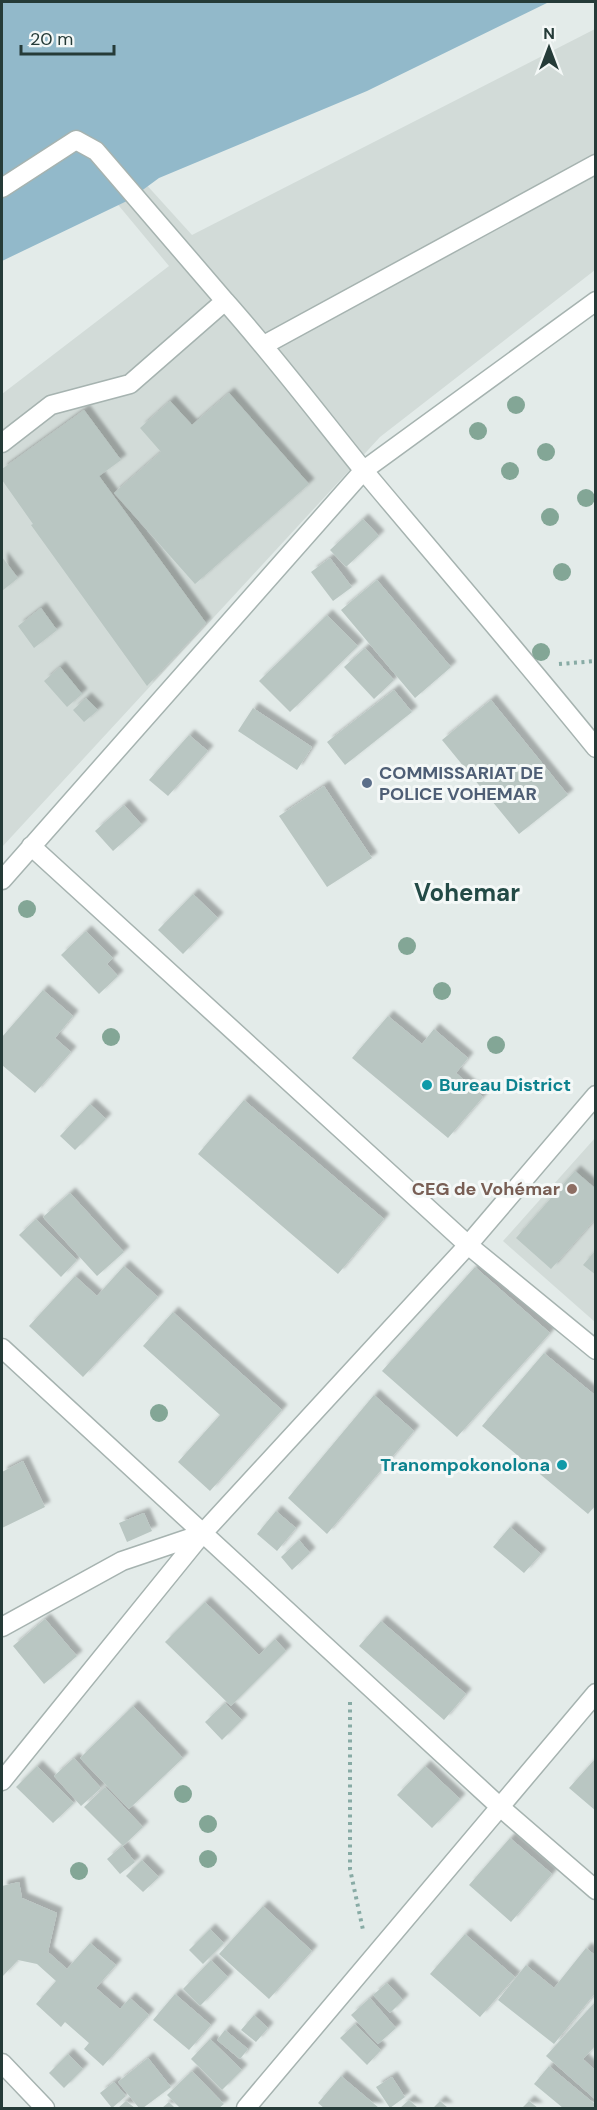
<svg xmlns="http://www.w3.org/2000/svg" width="597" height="2110" font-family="'DM Sans',sans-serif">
<defs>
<filter id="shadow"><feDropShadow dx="5.5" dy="-5.5" stdDeviation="1.5" flood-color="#0004"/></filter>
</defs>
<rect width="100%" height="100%" fill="#e3ebe9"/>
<path fill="#d2dbd8" d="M595 29V270L380 437 2 847V394L169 266 80 159 2 143 105 139 192 235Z
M595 1138V1322L503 1241Z"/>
<path fill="#92b9ca" d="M2 2H549L367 91 159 178 129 200 2 261Z"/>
<path fill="#b9c6c2" filter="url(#shadow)" d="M229 393 309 484 195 584 114 493 161 452 140 428 170 401 192 425Z
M84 410 121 460 99 476 206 623 147 686 31 525 33 524 2 480V469Z
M363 519 379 536 346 567 330 550Z
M2 557 18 578 2 591Z
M330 558 352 587 333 601 311 572Z
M377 580 451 667 415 698 341 610Z
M41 608 57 630 34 648 18 626Z
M327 615 358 646 290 712 259 681Z
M365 648 394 680 374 699 344 667Z
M60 667 82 694 67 707 44 681Z
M394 690 412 712 345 765 327 742Z
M86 698 98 710 84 722 73 710Z
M491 700 568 795 519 834 442 740Z
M253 708 312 747 297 770 238 731Z
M189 735 208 751 168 796 149 780Z
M324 786 372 858 327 887 279 816Z
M124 805 142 825 113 851 95 831Z
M193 894 218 918 183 954 158 930Z
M86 931 113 958 107 964 118 976 99 994 61 955Z
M43 990 73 1016 55 1038 71 1052 35 1093 2 1065V1037Z
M388 1016 422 1044 434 1029 468 1058 456 1073 483 1097 448 1138 352 1058Z
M244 1100 384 1219 338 1274 198 1154Z
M90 1104 106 1119 75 1150 60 1136Z
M575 1171 596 1189V1218L551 1269 516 1238Z
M70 1193 124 1252 97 1276 43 1217Z
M36 1219 77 1260 61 1277 19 1235Z
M596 1250V1275L583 1265Z
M124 1266 158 1297 83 1377 29 1326 75 1276 97 1296Z
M475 1267 550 1333 457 1437 382 1371Z
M173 1312 282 1410 210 1491 178 1462 220 1415 143 1346Z
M544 1353 596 1396V1505L588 1514 482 1426Z
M374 1395 414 1431 327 1534 288 1498Z
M23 1461 45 1507 2 1528V1472Z
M276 1511 296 1528 277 1551 257 1534Z
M144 1513 152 1531 127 1542 119 1523Z
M510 1527 541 1554 524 1573 493 1547Z
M299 1540 310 1553 292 1570 281 1557Z
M205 1602 259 1655 275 1639 286 1651 231 1706 165 1642Z
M45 1619 77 1656 44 1684 13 1646Z
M381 1621 466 1694 444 1720 359 1646Z
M225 1703 242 1720 222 1740 205 1722Z
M133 1706 183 1758 129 1809 80 1758Z
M74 1758 101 1788 81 1806 54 1776Z
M596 1758V1811L569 1788Z
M37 1766 74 1803 53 1823 16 1787Z
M425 1766 460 1799 432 1828 397 1795Z
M105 1787 143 1827 123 1846 84 1807Z
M510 1838 552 1874 511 1922 469 1885Z
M122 1846 135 1862 120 1874 107 1859Z
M142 1860 159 1877 143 1892 126 1876Z
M19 1882 22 1898 57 1913 48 1952 67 1969 90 1943 116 1965 96 1988 120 2009 130 1998 149 2015 103 2066 84 2049 89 2043 65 2022 61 2027 36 2004 56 1981 37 1964 18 1960 2 1977V1886Z
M263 1906 312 1951 269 1999 219 1954Z
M210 1929 224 1943 203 1964 189 1950Z
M465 1934 515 1977 480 2017 430 1974Z
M586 1948 596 1956V1992L554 2044 498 2000 526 1965 554 1988Z
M211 1960 228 1977 200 2006 183 1989Z
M387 1983 403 2000 390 2013 373 1995Z
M175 1994 211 2025 189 2050 153 2020Z
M370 1998 396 2028 378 2044 351 2015Z
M596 2001V2045L583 2059 596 2071V2100L546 2056Z
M254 2015 268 2028 256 2042 241 2030Z
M355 2024 381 2050 367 2065 340 2038Z
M225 2030 248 2049 240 2059 217 2040Z
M210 2039 242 2070 222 2090 191 2059Z
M68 2054 83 2069 64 2088 49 2073Z
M148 2058 171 2087 143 2108H139L118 2082Z
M549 2066 596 2105V2108H563L534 2084Z
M192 2071 224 2104 219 2108H180L167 2095Z
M341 2076 379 2108H324L318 2103Z
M392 2077 405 2097 390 2108 376 2087Z
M114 2082 126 2096 112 2108 100 2093Z
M409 2100 418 2108H400Z
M126 2101 135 2108H118Z
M440 2101 448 2108H433Z
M529 2101 538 2108H522Z
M169 2102 175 2108H162Z"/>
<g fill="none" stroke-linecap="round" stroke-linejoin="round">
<defs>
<path id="minor" d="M2 188 76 140 96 151 225 301
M264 345 596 164
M2 443 51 405 130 384 225 301C274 356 318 414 364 471 441 563 520 654 596 748
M31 846 468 1245 596 1350
M2 880 364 470 596 301
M2 1348 499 1806 596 1890
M2 1627 122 1561 202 1534
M2 1781 202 1534 468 1245 596 1095
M2 2063 45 2108
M246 2108 596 1693"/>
</defs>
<use href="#minor" stroke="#a6b3b0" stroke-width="21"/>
<path stroke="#88aba5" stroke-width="4" stroke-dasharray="3 4.5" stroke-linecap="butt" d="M559 664 596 661
M350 1702V1869L363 1930"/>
<use href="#minor" stroke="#fff" stroke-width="18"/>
</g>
<g fill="#83a696">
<circle cx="516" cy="405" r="9"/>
<circle cx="478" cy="431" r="9"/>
<circle cx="546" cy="452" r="9"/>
<circle cx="510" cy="471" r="9"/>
<circle cx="586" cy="498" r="9"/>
<circle cx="550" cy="517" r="9"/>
<circle cx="562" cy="572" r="9"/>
<circle cx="541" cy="652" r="9"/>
<circle cx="27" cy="909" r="9"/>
<circle cx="407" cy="946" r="9"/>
<circle cx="442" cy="991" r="9"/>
<circle cx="111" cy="1037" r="9"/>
<circle cx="496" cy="1045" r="9"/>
<circle cx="159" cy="1413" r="9"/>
<circle cx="183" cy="1794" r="9"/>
<circle cx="208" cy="1824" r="9"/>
<circle cx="208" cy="1859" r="9"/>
<circle cx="79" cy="1871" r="9"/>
</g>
<circle fill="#5c6f8a" stroke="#f4f8f7" stroke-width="2" cx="367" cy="783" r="6"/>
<g fill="#0f9aa8" stroke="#f4f8f7" stroke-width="2">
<circle cx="427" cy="1085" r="6"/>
<circle cx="562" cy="1465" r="6"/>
</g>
<circle fill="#8d6e63" stroke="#f4f8f7" stroke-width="2" cx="572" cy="1189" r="6"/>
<g text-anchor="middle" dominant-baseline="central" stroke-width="6" stroke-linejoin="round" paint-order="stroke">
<g font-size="18" font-weight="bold" fill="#4e5e75" stroke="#f4f8f7" text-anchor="start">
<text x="379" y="773">COMMISSARIAT DE<tspan x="379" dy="21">POLICE VOHEMAR</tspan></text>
</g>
<g font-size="18" font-weight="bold" fill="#0d838f" stroke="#f4f8f7" text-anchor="start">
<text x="439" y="1085">Bureau District</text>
<text x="550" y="1465" text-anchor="end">Tranompokonolona</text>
</g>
<g font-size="18" font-weight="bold" fill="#785e54" stroke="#f4f8f7" text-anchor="end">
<text x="560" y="1189">CEG de Vohémar</text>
</g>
<g font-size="24" font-weight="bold" fill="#234a46" stroke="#f4f8f7">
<text x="467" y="892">Vohemar</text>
</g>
</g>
<rect width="597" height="2110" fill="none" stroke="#253b38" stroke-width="6"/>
<g transform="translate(549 48)" stroke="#f4f8f7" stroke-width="4.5" paint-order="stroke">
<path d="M0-4.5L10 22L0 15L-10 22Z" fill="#253b38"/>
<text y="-9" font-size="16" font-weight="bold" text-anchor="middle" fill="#253b38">N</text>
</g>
<path d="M21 45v9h93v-9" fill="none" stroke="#253b38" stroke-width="3"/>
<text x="30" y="45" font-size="18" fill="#253b38" stroke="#f4f8f7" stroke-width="4.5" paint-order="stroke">20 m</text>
</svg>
